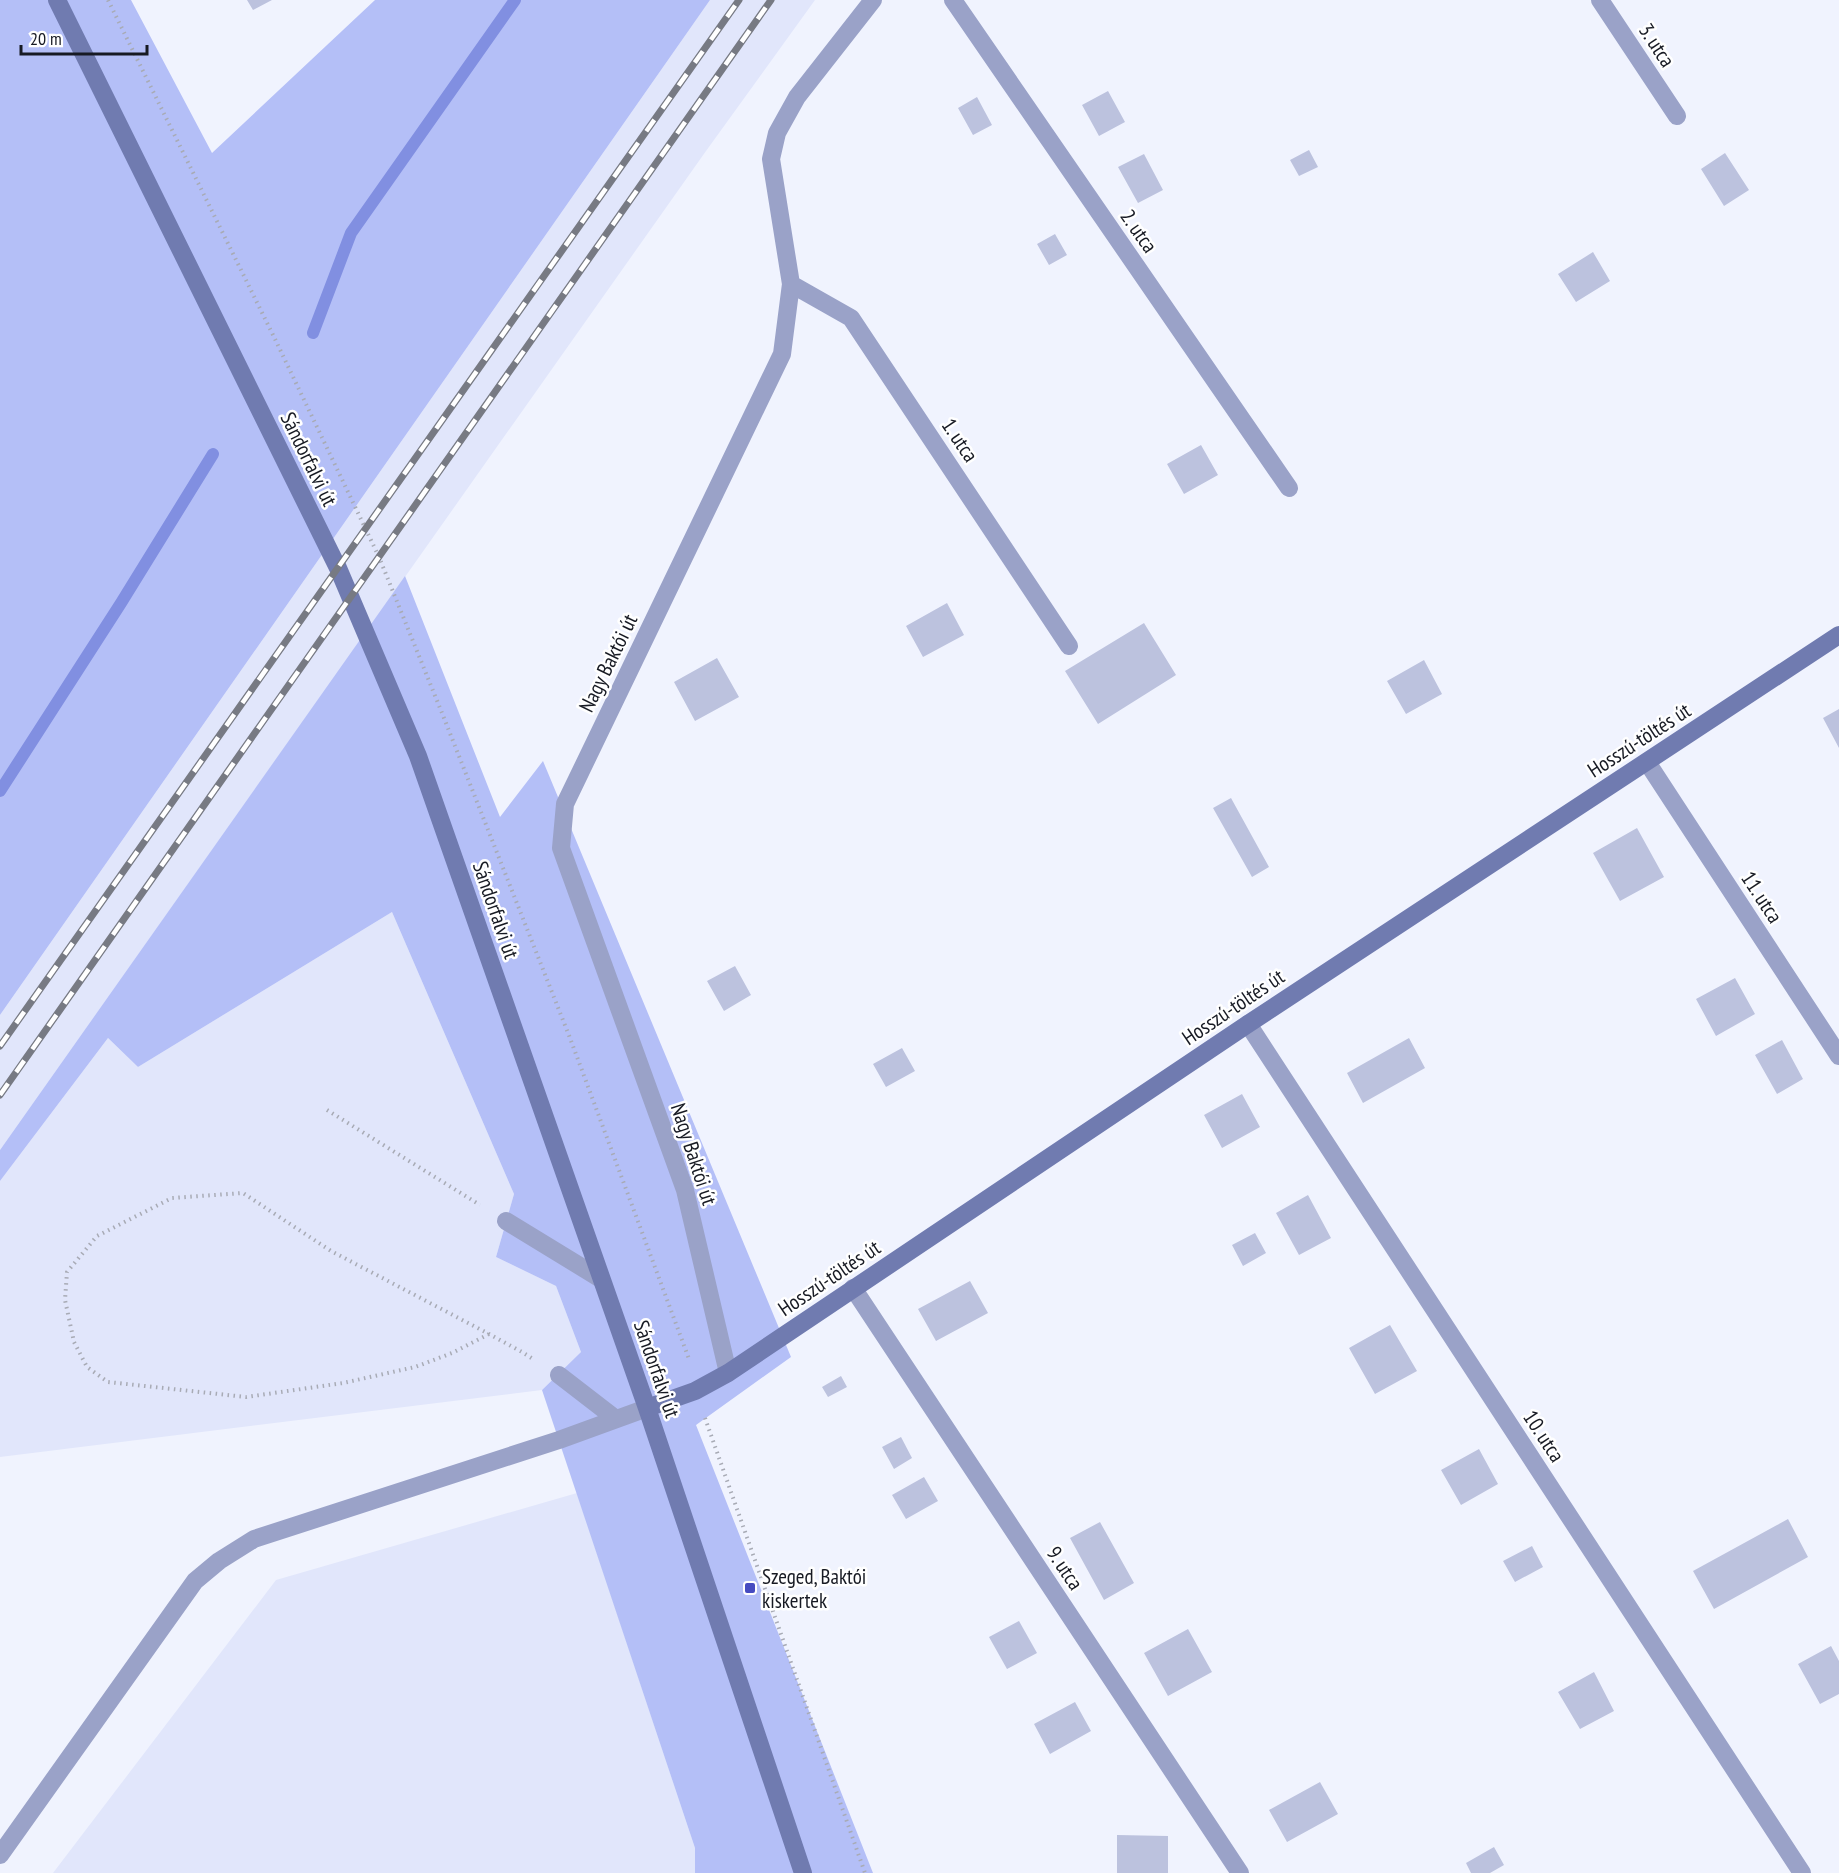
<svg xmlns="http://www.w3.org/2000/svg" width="1839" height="1873" font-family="'PT Sans Narrow',sans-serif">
<rect width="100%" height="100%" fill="#f0f3fe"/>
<path fill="#e1e6fb" d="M710 0H815L706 151 0 1150V1015Z
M392 912 514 1194 496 1257 556 1286 581 1352 542 1390 0 1457V1181L108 1038 138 1067Z
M577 1493 695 1848V1873H53L276 1580Z"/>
<path fill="#b4bff7" d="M0 0H131L212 153 375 0H710L0 1015Z
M405 576 500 817 543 761 791 1357 696 1425 873 1873H695V1848L542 1390 581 1352 556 1286 496 1257 514 1194 392 912 138 1067 108 1038 0 1181V1150Z"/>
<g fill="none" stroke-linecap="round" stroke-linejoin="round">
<path stroke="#818fe1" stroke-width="12" d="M313 333 351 233 515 0
M0 791 121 603 213 454"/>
</g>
<path fill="#bcc2de" d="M247 0H272L253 10Z
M1108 91 1125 122 1099 136 1082 105Z
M977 97 992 125 973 135 958 108Z
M1309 150 1318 167 1299 176 1290 160Z
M1725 153 1749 190 1724 206 1701 169Z
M1144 154 1163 190 1138 203 1118 167Z
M1055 234 1067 255 1049 265 1037 244Z
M1593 252 1610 281 1576 302 1558 274Z
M1201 445 1218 475 1184 494 1167 464Z
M947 603 964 635 923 657 906 626Z
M1144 623 1176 675 1098 724 1065 671Z
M717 658 739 697 695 721 674 682Z
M1424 660 1442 694 1406 714 1387 681Z
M1839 709V748L1823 718Z
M1231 798 1269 867 1252 877 1213 808Z
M1637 828 1664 877 1620 901 1593 853Z
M735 966 751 995 724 1011 707 981Z
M1735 978 1755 1014 1716 1036 1696 999Z
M1409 1038 1425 1068 1363 1103 1347 1073Z
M1782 1040 1803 1079 1777 1094 1755 1055Z
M902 1048 915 1071 886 1087 873 1064Z
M1242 1094 1260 1127 1222 1148 1204 1115Z
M1308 1195 1331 1238 1299 1255 1276 1213Z
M1255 1233 1266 1253 1243 1266 1232 1245Z
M970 1281 988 1313 936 1341 918 1309Z
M1390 1325 1417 1371 1375 1394 1349 1348Z
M841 1376 847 1387 828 1397 822 1387Z
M901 1437 912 1458 894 1469 882 1447Z
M1479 1449 1498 1484 1461 1505 1441 1470Z
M924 1477 938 1501 906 1519 892 1495Z
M1788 1519 1808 1557 1714 1609 1693 1571Z
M1100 1522 1134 1583 1104 1600 1070 1538Z
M1532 1546 1543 1567 1515 1582 1503 1561Z
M1019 1621 1037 1653 1007 1669 989 1637Z
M1188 1629 1212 1672 1168 1696 1144 1653Z
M1831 1646 1839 1661V1694L1820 1704 1798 1664Z
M1594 1672 1614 1711 1580 1729 1558 1692Z
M1075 1702 1091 1731 1050 1754 1034 1724Z
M1320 1782 1338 1814 1287 1842 1269 1810Z
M1117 1835 1168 1836V1873H1117Z
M1494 1847 1504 1865 1490 1873H1471L1466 1863Z"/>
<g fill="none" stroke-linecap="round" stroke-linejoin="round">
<path stroke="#a8abb5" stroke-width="4" stroke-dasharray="1.5 4.5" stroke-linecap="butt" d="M108 0 275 339 379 557 442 713 570 1038 689 1359
M327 1110 480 1205
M489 1334 452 1353 415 1367 343 1383 246 1397 108 1382 87 1367 74 1342 65 1300 67 1272 97 1236 172 1198 243 1193 331 1251 489 1334 522 1352 533 1359
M705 1418 865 1873"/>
<path stroke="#9aa2c8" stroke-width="18" d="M506 1221 601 1279
M559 1375 616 1419
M0 1855 195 1581 219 1561 254 1539 559 1440 647 1408"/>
<path stroke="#9aa2c8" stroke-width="18" d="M953 0 1289 488
M1600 0 1677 116
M791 284 851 318 1069 646
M1647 762 1839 1056
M1248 1024 1802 1873
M853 1288 1240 1873
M728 1373 685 1190 561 848 565 804 782 354 791 284 771 159 777 133 797 97 873 0"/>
<path stroke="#707bb0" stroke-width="18" d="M57 0 338 568 418 756 647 1408 803 1873
M647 1408 695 1391 728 1373 1248 1024 1839 635"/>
<defs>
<path id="rail" d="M0 1046 739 0
M0 1095 771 0"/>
</defs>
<use href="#rail" stroke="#777a83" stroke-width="7"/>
<use href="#rail" stroke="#fff" stroke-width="4.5" stroke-dasharray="14" stroke-linecap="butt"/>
</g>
<rect fill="#464bc0" stroke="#fff" stroke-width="2" x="744" y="1582" width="12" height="12" rx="3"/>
<g text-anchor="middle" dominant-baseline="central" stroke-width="5" stroke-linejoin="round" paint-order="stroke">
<g font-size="21" fill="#171a23" stroke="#fff">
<text transform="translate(1657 45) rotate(57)">3. utca</text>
<text transform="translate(1139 231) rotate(55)">2. utca</text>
<text transform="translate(960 440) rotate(56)">1. utca</text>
<text transform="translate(309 459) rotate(64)">Sándorfalvi út</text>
<text transform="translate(608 663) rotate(-64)">Nagy Baktói út</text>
<text transform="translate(1639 740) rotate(-33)">Hosszú-töltés út</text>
<text transform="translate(1762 897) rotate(57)">11. utca</text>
<text transform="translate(496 910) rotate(71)">Sándorfalvi út</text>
<text transform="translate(1233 1007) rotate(-34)">Hosszú-töltés út</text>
<text transform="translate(694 1154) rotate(72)">Nagy Baktói út</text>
<text transform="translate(829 1278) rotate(-34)">Hosszú-töltés út</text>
<text transform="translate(657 1369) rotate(71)">Sándorfalvi út</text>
<text transform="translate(1544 1436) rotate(57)">10. utca</text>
<text transform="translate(1065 1568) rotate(56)">9. utca</text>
</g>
<g font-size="21" fill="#171a23" stroke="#fff" text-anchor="start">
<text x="762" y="1576">Szeged, Baktói<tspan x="762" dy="24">kiskertek</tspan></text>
</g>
</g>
<path d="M21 45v9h126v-9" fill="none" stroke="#171a23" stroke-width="3"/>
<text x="30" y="45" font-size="18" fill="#171a23" stroke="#ffffff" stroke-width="4.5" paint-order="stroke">20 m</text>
</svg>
